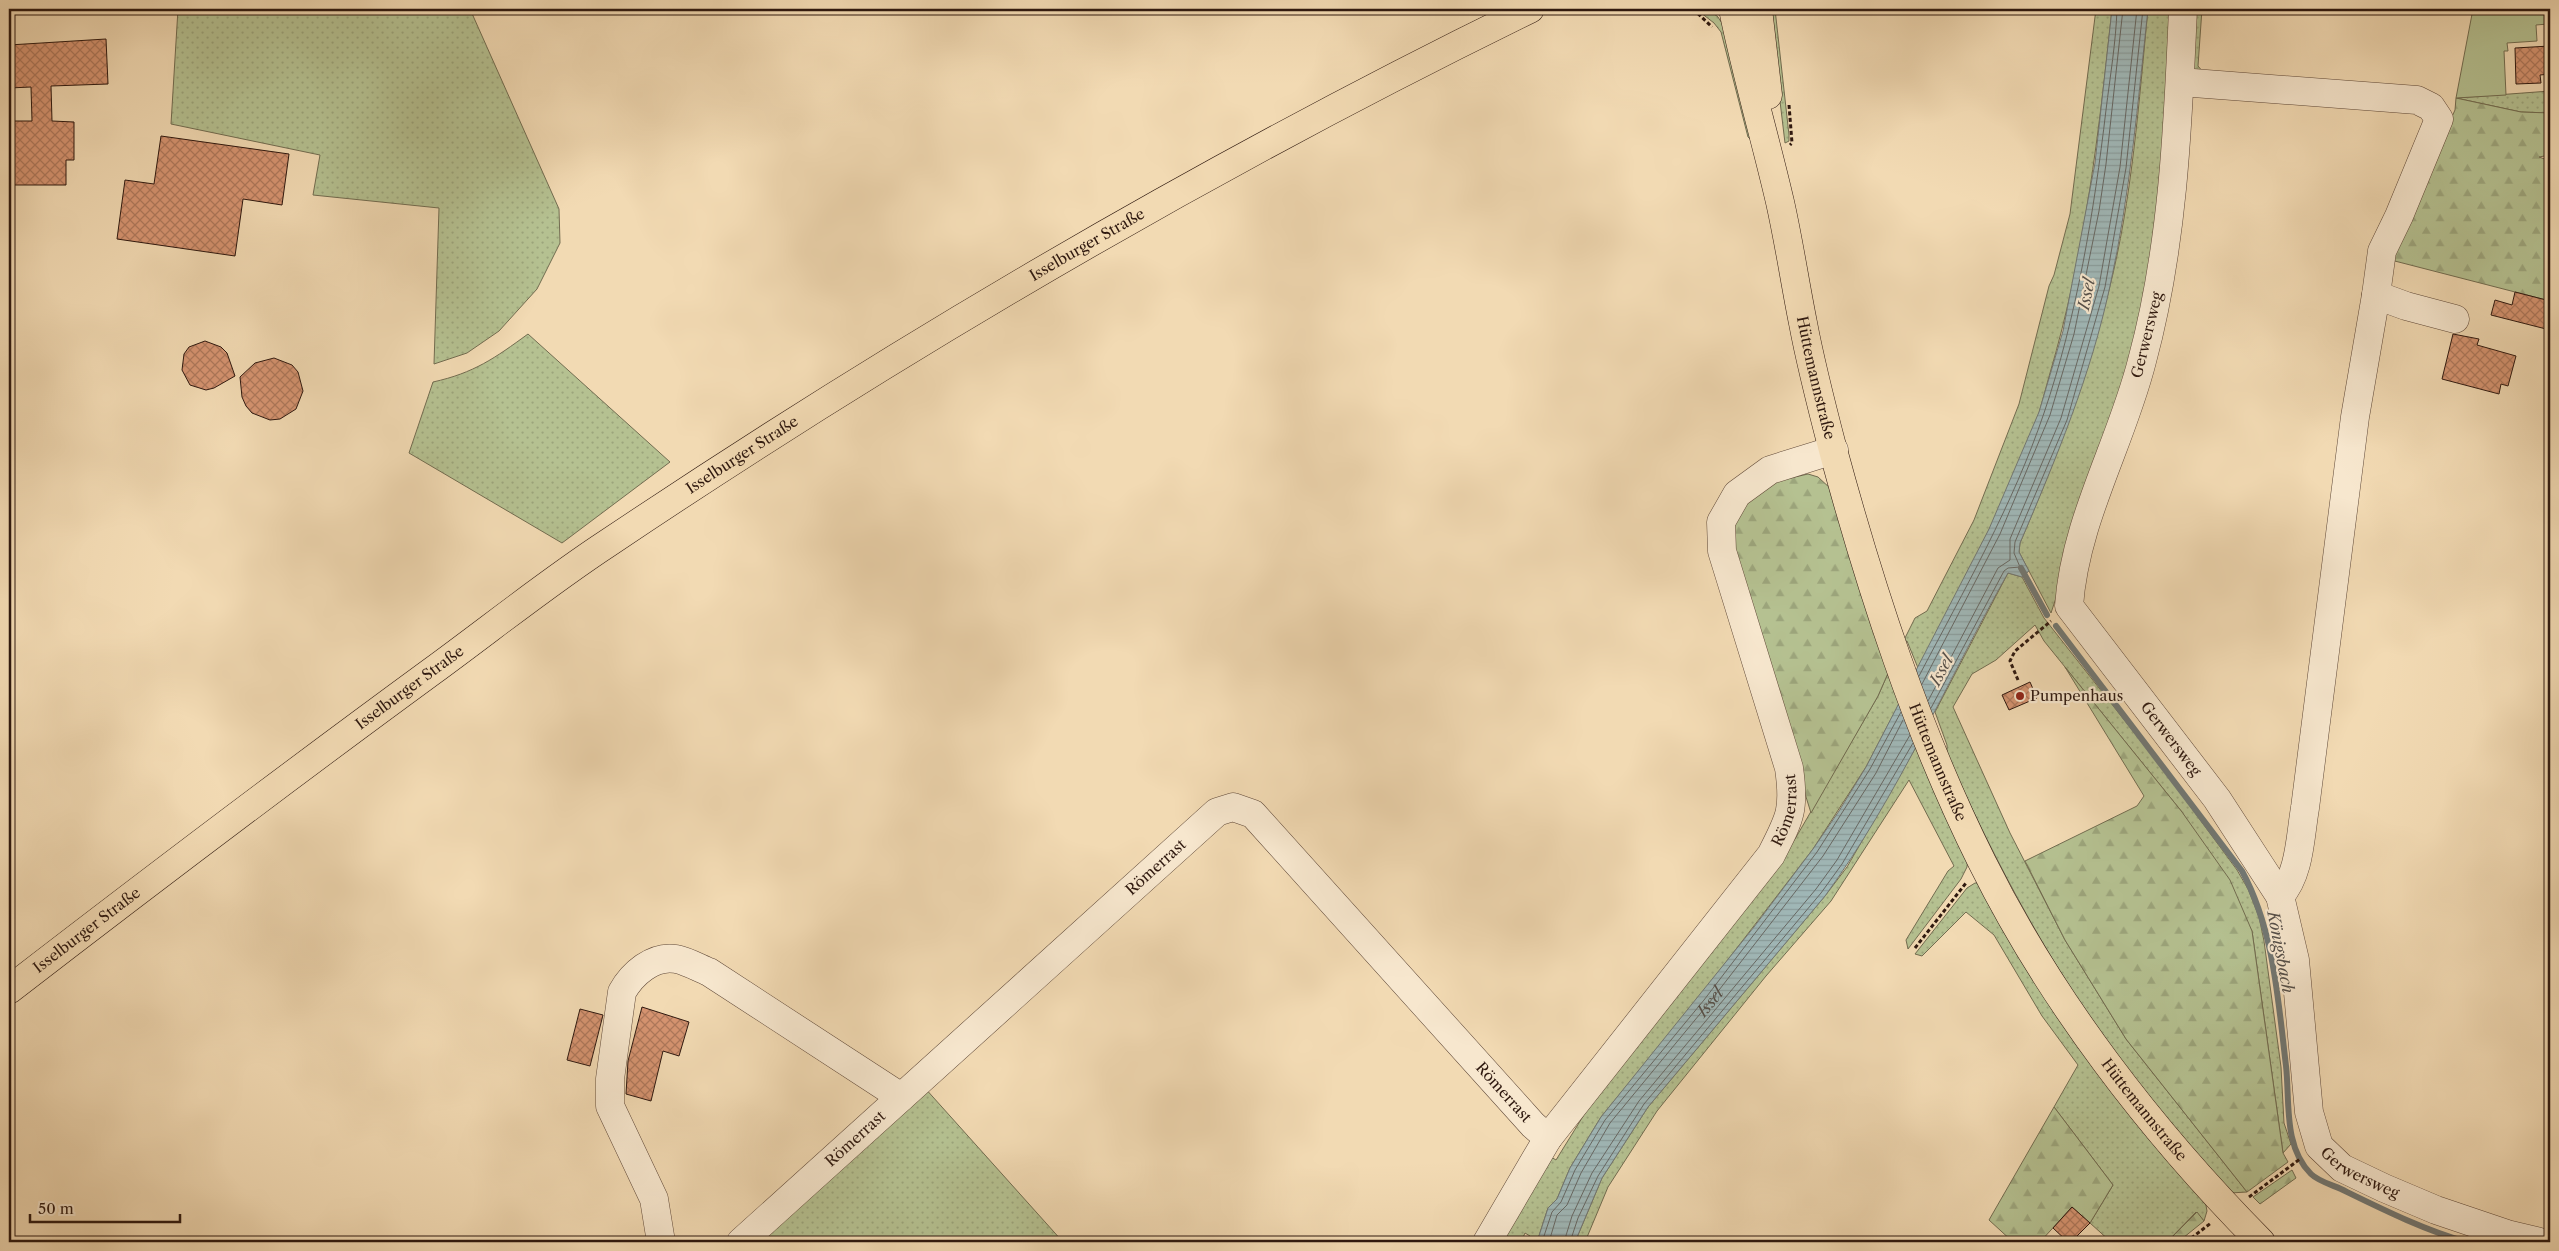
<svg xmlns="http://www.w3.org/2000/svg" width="2559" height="1251" font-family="'Libre Caslon Text',serif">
<defs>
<pattern id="grass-dots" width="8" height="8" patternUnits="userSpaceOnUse" patternTransform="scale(1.25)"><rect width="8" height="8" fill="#b5c191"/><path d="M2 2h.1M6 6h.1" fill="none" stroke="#9ca57c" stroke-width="1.8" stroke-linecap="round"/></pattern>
<pattern id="forest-firs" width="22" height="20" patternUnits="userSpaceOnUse" patternTransform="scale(1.25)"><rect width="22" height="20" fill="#b5c191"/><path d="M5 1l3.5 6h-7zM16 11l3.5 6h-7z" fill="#9ca57c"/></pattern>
<pattern id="water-rules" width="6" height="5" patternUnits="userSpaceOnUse" patternTransform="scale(1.25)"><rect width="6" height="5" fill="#a0b8b8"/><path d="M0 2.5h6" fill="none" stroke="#8a9d9d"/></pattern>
<pattern id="building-cross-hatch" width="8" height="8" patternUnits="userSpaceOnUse" patternTransform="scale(1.25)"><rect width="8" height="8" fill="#d69471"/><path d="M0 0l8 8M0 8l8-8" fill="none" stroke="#ae785b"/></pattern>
</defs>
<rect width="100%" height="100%" fill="#f2dab3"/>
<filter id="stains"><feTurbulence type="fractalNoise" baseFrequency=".004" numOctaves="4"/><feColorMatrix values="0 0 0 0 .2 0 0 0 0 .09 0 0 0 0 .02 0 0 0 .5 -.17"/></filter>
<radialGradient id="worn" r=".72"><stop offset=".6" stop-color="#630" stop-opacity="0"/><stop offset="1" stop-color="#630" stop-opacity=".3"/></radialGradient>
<!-- grass -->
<path fill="url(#grass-dots)" stroke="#726c50" d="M178,9H470L559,209L560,243L537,289L499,331L467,353L434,364L439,208L313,195L320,155L171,124Z
M1696,9H1708L1718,17L1730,36L1751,140L1748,137L1721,32L1714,23Z
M1769,9H1775L1789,135V141L1785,143Z
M2096,9H2112C2099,132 2085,254 2050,373C2046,386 2043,400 2039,413C2007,501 1962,585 1918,668L1907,641L1903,642L1915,618L1927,611L1974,520L2019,404L2049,286L2054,275L2070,214Z
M2148,9H2177L2149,314L2051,613L2019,552L2020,543C2055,461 2088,376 2109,290C2132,200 2139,101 2148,9Z
M2190,9H2202L2198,66L2209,79L2193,75Z
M2550,91V113L2521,112L2456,98Z
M528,334L670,462L562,543L409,453L433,382C474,373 495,358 528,334Z
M2008,573L2022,577L2044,618L2162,768L2237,870L2248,889L2259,917L2264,941L2281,1067L2284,1123L2291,1144L2283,1153L2252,931L2182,812L2044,641L2035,625L1996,660L1972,674L1953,707L2010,833L2065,940L2126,1039L2247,1192L2230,1193C2196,1153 2160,1115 2129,1073C2055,974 1997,867 1947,754V745L1935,712Z
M1889,671L1899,704L1866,767L1813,849L1700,996L1601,1117L1570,1168L1557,1199L1548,1208L1537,1242H1528L1530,1236L1525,1233L1521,1242H1499L1551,1157L1556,1160L1608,1076L1714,946L1795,839L1878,696Z
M1916,747L1968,856L1967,867L1961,879L1908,949L1906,940L1948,871L1954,866L1909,780L1831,901L1766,976L1657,1111L1608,1187L1585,1242H1575L1602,1178L1648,1107L1825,896L1847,867Z
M1975,883H1982L2205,1200L2207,1211L2204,1221L2196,1212L2167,1242H2111L2090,1223L2113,1185L2054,1107L2078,1065L2042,1016L1994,935L1966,912L1922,956L1915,954L1967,888Z
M924,1087L1063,1242H756Z"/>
<!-- forest -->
<path fill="url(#forest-firs)" stroke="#726c50" d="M2456,98L2521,112L2550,113V155L2539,157L2550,161V301L2387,259L2455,110Z
M1808,474L1818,477L1831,489L1889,671L1878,696L1811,813L1732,558L1734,518L1749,499L1769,483Z
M2065,667L2182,812L2230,880L2252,931L2283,1153L2288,1162L2247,1192L2126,1039L2065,940L2025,861L2137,806L2144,796Z
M2054,1107L2113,1185L2090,1223L2072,1207L2040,1242H2013L1989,1220Z
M2292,1170L2296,1178L2260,1204L2253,1197Z
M2197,1212L2204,1221L2178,1242H2167Z"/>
<!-- garden -->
<path fill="#b5c191" stroke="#726c50" d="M2473,9H2550V40L2548,24L2536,25L2537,41L2507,43L2508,51H2504L2506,95L2456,98Z"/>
<!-- water -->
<path fill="url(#water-rules)" stroke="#727874" d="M2112,9H2148C2138,102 2130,195 2110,286C2091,375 2056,459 2020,543L2019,552L2029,571L2022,577L2008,573C1947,681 1898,796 1825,896L1648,1107L1602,1178L1575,1242H1537L1548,1208L1557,1199L1570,1168L1601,1117L1754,927L1813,849L1839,811L1866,767L1989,529L2039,412L2063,331L2095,163Z"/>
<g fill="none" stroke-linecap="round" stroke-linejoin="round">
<!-- shore -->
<g stroke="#676864" stroke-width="1">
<path d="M1919,676C1964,590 2013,505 2044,413C2077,316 2094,212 2106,110C2110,77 2116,42 2117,9"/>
<path d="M1922,684L2000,534L2050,415L2074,334L2099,211L2106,164L2123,9"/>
<path d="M1928,701L1998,568L2010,560V539L2061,418L2099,286L2120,167L2137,9"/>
<path d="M1931,708L2004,571L2008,568L2020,567L2014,553L2015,542L2067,420L2105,287L2126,168L2143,9"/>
<path d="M1542,1242L1552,1212L1561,1202L1575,1170L1605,1120L1704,1000L1817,852L1870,769L1901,712"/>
<path id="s1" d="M1549,1242L1557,1215L1567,1205L1581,1173L1610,1123L1709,1003L1823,856L1876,773L1903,720"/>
<path d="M1564,1242L1572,1216L1592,1173L1639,1101L1816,889L1837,860L1910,735"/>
<path d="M1570,1242L1578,1218L1598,1176L1644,1104L1821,893L1842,864L1913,743"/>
</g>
<!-- stream -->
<path stroke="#727874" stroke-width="6" d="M2021,568L2047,615
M2056,626L2242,871C2274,930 2278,1000 2286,1066C2290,1101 2283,1146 2311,1174C2318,1181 2332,1185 2341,1189C2382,1209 2424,1230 2467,1242"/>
</g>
<!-- building -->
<path fill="url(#building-cross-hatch)" stroke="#2e180f" d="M106,39L108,84L51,86L52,121L74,122V160H66V185H9V121H32L31,87L9,88V45Z
M2550,46V74L2540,75L2541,83L2516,84L2515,48Z
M161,136L289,154L282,205L243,199L235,256L117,239L125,180L154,184Z
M2515,292L2550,301V330L2491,315L2495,300L2512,305Z
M2453,334L2479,339L2477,345L2516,356L2508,386L2501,384L2499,394L2442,379Z
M205,341L221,347L227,353L235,376L214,388L206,390L190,385L182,370L184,354L189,347Z
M274,358L292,365L298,372L303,391L296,409L280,419L270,420L252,413L246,406L242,397L240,377L255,363Z
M2030,682L2037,698L2009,710L2002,695Z
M642,1007L689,1022L679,1056L663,1051L651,1101L626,1094L628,1061Z
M580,1009L603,1015L590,1066L567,1060Z
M2072,1207L2090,1223L2071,1242H2068L2053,1228Z"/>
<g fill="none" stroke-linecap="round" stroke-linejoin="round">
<!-- minor casing -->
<g stroke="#5f4838" stroke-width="29">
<g id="minor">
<path id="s2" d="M2183,9C2178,126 2173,247 2142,361C2121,444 2075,520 2069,606L2217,799L2280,896L2295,960L2309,1112L2319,1146L2342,1168L2384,1188L2436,1210L2507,1234L2540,1242"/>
<path d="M2180,82L2417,100L2431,107L2439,119L2399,216L2382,251L2376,295"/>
<path d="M2280,896C2300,874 2300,837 2305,808L2355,417L2376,295L2406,306L2455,319"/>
<path d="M661,1242L654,1199L610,1106V1079L622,992C632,974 653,955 676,959C687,961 699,968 709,972L901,1097"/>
<path id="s3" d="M741,1242L1217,812L1233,807L1253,814L1533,1125L1548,1138"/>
<path id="s4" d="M1487,1242L1548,1138L1771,855C1790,818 1795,810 1789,768L1722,551L1721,522L1737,494L1770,470L1834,450"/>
</g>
</g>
<!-- major casing -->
<g stroke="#2e180f" stroke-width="29">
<g id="major">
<path id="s5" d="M1733,9C1746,74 1765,137 1780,202C1789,242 1795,283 1803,323C1811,366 1822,408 1833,450C1871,590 1917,732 1982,862C2051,1001 2152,1132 2261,1242"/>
<path d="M1758,9L1768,95"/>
<path id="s6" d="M9,990C149,882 289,776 431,672C490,629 547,583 608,543C903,345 1211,165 1530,9"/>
</g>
</g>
<!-- path -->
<path stroke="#2e180f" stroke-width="3" stroke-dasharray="4 2.5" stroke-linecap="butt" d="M1693,9L1712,27
M1789,105L1792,143L1790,145
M2018,680L2010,661L2015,651L2051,621
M1915,948L1966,883
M2249,1197L2300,1159
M2186,1242L2211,1223"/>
<!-- minor -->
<use href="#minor" stroke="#f7e7ce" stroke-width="28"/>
<!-- major -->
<use href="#major" stroke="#f2dab3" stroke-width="28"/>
</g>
<!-- markers -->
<circle fill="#8f2418" stroke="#f7e7ce" stroke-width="2" cx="2020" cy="696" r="5"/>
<g text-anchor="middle" stroke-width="4.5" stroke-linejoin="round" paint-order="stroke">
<!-- street labels -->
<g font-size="15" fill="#2e180f" stroke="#f7e7ce">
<text dy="5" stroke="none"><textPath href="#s6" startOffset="1312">Isselburger Straße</textPath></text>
<text transform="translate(2147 335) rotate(-76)" y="5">Gerwersweg</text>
<text dy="5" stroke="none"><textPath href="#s5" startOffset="378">Hüttemannstraße</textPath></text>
<text dy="5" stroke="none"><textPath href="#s6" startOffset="908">Isselburger Straße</textPath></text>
<text dy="5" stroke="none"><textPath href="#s6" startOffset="502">Isselburger Straße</textPath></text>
<text dy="5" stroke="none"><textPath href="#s2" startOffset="779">Gerwersweg</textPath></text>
<text dy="5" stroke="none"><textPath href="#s5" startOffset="782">Hüttemannstraße</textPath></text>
<text dy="5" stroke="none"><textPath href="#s4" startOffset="529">Römerrast</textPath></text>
<text dy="5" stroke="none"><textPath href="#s3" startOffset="559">Römerrast</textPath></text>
<text dy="5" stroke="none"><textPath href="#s6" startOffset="98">Isselburger Straße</textPath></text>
<text dy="5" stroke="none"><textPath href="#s3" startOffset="1054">Römerrast</textPath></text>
<text dy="5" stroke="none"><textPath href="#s5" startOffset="1188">Hüttemannstraße</textPath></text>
<text dy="5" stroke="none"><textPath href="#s3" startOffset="154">Römerrast</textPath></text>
<text dy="5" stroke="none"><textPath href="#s2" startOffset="1274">Gerwersweg</textPath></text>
</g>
<!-- poi labels -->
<g font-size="15" fill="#2e180f" stroke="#f7e7ce" text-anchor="start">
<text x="2030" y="701">Pumpenhaus</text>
</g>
<!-- water labels -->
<g font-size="16" font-style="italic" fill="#56504a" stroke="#f7e7ce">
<text transform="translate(2086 294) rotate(-79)" y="6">Issel</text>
<text transform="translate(1941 670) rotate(-62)" y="6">Issel</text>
<text transform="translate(2281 952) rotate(79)" y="6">Königsbach</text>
<text dy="6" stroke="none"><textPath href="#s1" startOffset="292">Issel</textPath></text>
</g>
</g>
<!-- margin -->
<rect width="2559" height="1251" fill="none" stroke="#f2dab3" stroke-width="30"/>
<rect x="10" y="10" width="2539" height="1231" fill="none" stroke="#2e180f" stroke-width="2.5"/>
<rect x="15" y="15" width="2529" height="1221" fill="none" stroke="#2e180f"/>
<!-- scale -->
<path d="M30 1214v8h150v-8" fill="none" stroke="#2e180f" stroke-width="2.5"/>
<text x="38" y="1214" font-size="15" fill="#2e180f" stroke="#f7e7ce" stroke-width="4" paint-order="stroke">50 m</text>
<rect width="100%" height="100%" filter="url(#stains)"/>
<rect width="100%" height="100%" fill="url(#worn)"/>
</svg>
